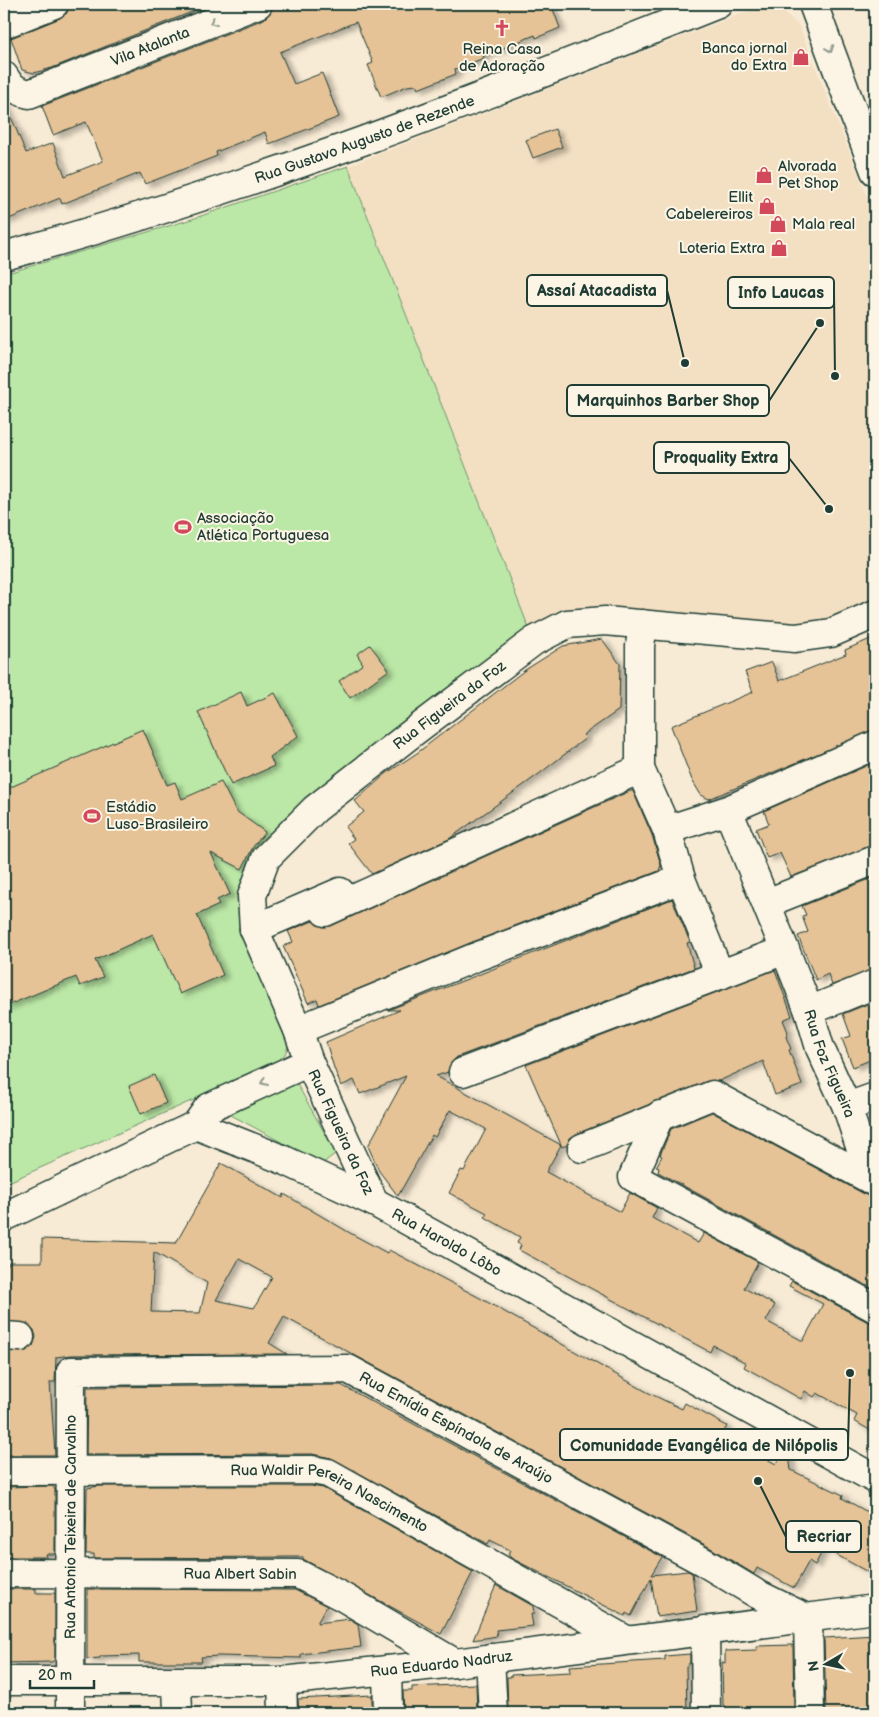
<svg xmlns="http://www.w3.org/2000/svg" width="879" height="1717" font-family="'Balsamiq Sans',sans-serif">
<defs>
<filter id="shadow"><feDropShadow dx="5.5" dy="3" stdDeviation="2.5" flood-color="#0004"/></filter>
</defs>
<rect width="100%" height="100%" fill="#f8ebd5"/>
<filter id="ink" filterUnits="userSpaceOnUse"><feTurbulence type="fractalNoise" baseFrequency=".02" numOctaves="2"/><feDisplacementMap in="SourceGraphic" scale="10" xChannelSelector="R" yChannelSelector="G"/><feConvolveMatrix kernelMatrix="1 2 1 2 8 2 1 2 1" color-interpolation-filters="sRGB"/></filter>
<g filter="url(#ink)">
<!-- built -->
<path fill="#f3dfc2" d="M766,8L784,12L799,26L875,216V597L865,605L820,624L530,631L348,166L754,9Z"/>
<!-- green -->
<path fill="#bbe8a6" stroke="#6d926d" d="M348,166L530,631L250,865L288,1038C289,1049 285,1056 277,1063L4,1184V274L189,220Z
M297,1084L336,1153L322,1164L231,1115L277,1088Z"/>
<!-- building -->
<path fill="#e6c297" stroke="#1f3d34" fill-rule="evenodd" filter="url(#shadow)" d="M69,4H208L209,5L52,68L34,73L22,70L11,38L60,18L67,13Z
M273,4H551L560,28L536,38L535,35L483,56L484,58L455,69L456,74L418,89L416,85L407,86L381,97L368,65L373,63L356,22L280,52L294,84L322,73L339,117L269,144L265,132L216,152L217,156L145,184L140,173L62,204L60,198L4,221V100L26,153L53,143L65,176L103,161L86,122L53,135L42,106L264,19L270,13Z
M555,129L562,147L533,158L526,140Z
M875,637V730L709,799L701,795L692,780L671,726L753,692L745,672L772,662L779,681L846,654L845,650Z
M602,639L620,664L619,710L583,735L586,738L539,774L449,839L372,874L348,843L354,839L345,827L364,812L355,801L387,773L417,753L525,670L563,646Z
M370,645L389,670L350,698L339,681L363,664L357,654Z
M241,692L247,706L275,693L298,736L270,757L274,766L231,785L198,712Z
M143,729L167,785L175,782L182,799L221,782L236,811L265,832L253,847L242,869L211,853L230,894L217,900L219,905L197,915L223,975L180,994L153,934L95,960L103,977L80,986L76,977L4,1007V790Z
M875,762V845L791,877L780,853L767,858L756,829L769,824L764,811Z
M630,791H633L652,835L661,865L659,871L470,943L319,1005L317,999L308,1003L283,946L293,942L288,931L313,921L323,927L331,926Z
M875,877V969L832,985L828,974L816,980L798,936L808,932L802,916L806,915L802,906Z
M672,899L690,942L687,943L694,968L457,1057L451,1063L448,1072L436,1076L561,1145L546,1172L620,1212L630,1193L657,1208L652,1218L698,1243L704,1233L758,1262L744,1288L775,1305L766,1321L803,1341L823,1304L789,1286L792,1281L868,1322L875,1324V1433L854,1421L857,1415L817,1393L814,1397L805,1391L801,1399L744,1367L746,1363L713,1345L710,1352L519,1250L521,1245L517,1243L520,1237L485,1217L487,1213L449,1193L461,1170L464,1171L486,1129L450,1110L435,1137L432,1135L398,1196L379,1171L368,1146L406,1076L360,1094L354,1080L341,1086L334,1068L326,1042L400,1010H388Z
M775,970L792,1016L783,1020L788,1032L786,1037L791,1049L789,1050L802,1085L775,1095L763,1061L719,1081H707L576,1134L570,1138L567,1145L562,1147L526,1065Z
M875,1001V1058L853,1067L842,1039L851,1036L843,1014Z
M154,1075L166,1103L141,1114L129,1086Z
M712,1112L868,1196L875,1198V1290L658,1172L659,1168L656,1167L662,1156L660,1155L671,1129Z
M221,1163L283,1198L284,1194L350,1233L387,1253L389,1250L480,1298L647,1392L682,1409L685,1403L727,1426L722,1435L776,1464L788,1449L791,1470L843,1495L842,1498L875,1516V1576L824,1548L815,1565L809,1561L794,1588L757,1568L754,1574L709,1547L284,1317L269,1343L287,1354L71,1355L56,1357L55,1382H50L55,1455H4V1352L26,1351L33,1346L36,1337L34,1330L28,1324L4,1321V1264H9V1262H42V1239L176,1243ZM154,1252L207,1283L200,1313L151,1312ZM239,1259L272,1277L254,1308L216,1300Z
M341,1385L662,1557L651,1575L688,1571L692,1573L697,1611L657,1617L651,1578L631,1616L626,1613L625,1616L511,1558L508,1554L510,1550L490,1540L488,1544L331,1458L312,1454L86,1455L87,1387Z
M53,1486L55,1490V1554H46L47,1557H4V1487Z
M100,1486H311L323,1488L473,1572L441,1634L303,1559V1557L94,1558V1554H86L87,1488Z
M496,1585L533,1606L534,1614H531L533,1626L496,1630L497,1636L473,1640Z
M4,1589H36V1593H55V1659L52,1662L4,1663Z
M87,1589L295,1590L327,1606L317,1623L350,1619L358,1624L361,1647L301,1654V1658L219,1656L201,1657L202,1662H139V1655L101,1656L100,1658L87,1659Z
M875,1635V1713H826L824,1638Z
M793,1645L794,1713H727L726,1706H723L722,1662L725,1663V1651L757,1650V1646Z
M690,1654V1662L686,1667L687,1713H508L507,1677H511V1675L571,1672L570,1666L665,1660V1656Z
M476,1684L477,1713H404L403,1691H412V1687Z
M372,1695V1713H299L298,1699Z"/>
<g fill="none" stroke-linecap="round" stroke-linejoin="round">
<!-- minor casing -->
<g stroke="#1f3d34" stroke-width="31">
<g id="minor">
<path d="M4,24L54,4"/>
<path id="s1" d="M4,76C10,87 17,91 29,94L258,4"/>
<path id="s2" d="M4,256C248,190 484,97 718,4"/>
<path d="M728,810L875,745"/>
<path d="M667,830L681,879L720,975"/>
<path d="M767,903L875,860"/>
<path d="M325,912L640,769"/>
<path d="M254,929L340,892"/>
<path id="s3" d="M785,950L809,1011L820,1048L847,1107L871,1180"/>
<path d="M809,1011L875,984"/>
<path d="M298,1030L476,957L681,879"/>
<path d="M463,1072L785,950L728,810L667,830L640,769V646L643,624"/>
<path d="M847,1107L875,1097"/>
<path d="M660,1115L633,1177L875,1308"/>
<path d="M196,1125L208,1108L309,1062"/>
<path d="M582,1148L713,1095L875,1182"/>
<path id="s4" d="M374,1202L309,1062L298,1030L254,929L252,896L266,858L315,809L416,730L534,641L567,624L605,621L795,638L831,633L875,614"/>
<path id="s5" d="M4,1217L196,1125L284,1160L374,1202L875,1479"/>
<path d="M4,1336L20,1337"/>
<path id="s6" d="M4,1471L312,1470L328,1473L626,1640"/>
<path id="s7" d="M4,1573L298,1574L341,1596L455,1663"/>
<path d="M705,1630L706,1713"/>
<path d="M490,1658L493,1713"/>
<path d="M387,1670L388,1713"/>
<path id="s8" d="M4,1681H282L455,1663L875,1609"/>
<path d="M282,1681L283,1713"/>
<path d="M177,1683L178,1713"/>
<path id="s9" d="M70,1713L71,1371L348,1369L702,1561L757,1594L808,1619L810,1713"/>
</g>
</g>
<!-- major casing -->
<g stroke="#1f3d34" stroke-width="31">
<path id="major" d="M813,4L875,171"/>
</g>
<!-- minor -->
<use href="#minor" stroke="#fcf5e5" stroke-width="28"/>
<!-- major -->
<use href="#major" stroke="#fcf5e5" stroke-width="28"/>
</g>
<!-- one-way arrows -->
<defs><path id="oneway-chevron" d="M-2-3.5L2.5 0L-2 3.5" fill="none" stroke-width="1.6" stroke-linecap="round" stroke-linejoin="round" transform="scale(1.25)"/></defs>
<g stroke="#8e998c">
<use href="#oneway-chevron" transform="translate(213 22) rotate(158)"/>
<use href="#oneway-chevron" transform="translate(830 49) rotate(70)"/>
<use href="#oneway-chevron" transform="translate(264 1082) rotate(156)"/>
</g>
</g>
<!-- icons -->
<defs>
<g id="church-bare" transform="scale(1.35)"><path d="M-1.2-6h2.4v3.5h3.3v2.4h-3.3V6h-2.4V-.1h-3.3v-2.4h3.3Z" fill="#d1495b" stroke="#fcf5e5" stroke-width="2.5" paint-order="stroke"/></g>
<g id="shop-bare" transform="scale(1.35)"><path d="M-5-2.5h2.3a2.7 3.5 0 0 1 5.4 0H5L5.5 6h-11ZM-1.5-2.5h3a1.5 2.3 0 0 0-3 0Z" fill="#d1495b" stroke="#fcf5e5" stroke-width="2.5" paint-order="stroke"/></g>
<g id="stadium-bare" transform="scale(1.35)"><path d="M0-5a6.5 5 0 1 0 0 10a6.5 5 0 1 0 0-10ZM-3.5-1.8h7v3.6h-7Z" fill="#d1495b" stroke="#fcf5e5" stroke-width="2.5" paint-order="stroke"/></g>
</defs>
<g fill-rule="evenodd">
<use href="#church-bare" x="502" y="28"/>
<use href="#shop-bare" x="801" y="57"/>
<use href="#shop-bare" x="764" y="175"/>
<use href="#shop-bare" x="767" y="206"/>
<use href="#shop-bare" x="778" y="224"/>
<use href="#shop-bare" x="779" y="248"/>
<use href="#stadium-bare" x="183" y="527"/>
<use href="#stadium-bare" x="92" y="816"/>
</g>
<g text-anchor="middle" stroke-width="4" stroke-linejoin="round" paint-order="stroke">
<!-- street labels -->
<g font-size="15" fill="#1f3d34" stroke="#fcf5e5">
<text dy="5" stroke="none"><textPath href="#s1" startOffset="162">Vila Atalanta</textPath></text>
<text dy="5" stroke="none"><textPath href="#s2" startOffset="379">Rua Gustavo Augusto de Rezende</textPath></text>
<text dy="5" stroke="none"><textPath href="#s4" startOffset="611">Rua Figueira da Foz</textPath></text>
<text dy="5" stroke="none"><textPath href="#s3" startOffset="122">Rua Foz Figueira</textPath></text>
<text transform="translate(341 1132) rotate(65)" y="5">Rua Figueira da Foz</text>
<text dy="5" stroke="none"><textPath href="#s5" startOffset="490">Rua Haroldo Lôbo</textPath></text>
<text dy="5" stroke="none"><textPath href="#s9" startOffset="742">Rua Emídia Espíndola de Araújo</textPath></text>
<text dy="5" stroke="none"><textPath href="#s6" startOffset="332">Rua Waldir Pereira Nascimento</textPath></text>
<text dy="5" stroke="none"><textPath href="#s9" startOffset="186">Rua Antonio Teixeira de Carvalho</textPath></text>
<text dy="5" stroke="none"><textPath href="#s7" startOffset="236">Rua Albert Sabin</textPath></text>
<text dy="5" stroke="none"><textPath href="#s8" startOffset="438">Rua Eduardo Nadruz</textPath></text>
</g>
<!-- poi labels -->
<g font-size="15" fill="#1f3d34" stroke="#fcf5e5" text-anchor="start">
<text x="787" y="53" text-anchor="end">Banca jornal<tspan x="787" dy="17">do Extra</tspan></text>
<text x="502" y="54" text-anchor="middle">Reina Casa<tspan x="502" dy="17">de Adoração</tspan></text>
<text x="778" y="171">Alvorada<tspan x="778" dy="17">Pet Shop</tspan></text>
<text x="753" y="202" text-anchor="end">Ellit<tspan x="753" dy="17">Cabelereiros</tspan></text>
<text x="792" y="229">Mala real</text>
<text x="765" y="253" text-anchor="end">Loteria Extra</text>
<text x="197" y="523">Associação<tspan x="197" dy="17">Atlética Portuguesa</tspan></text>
<text x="106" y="812">Estádio<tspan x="106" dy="17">Luso-Brasileiro</tspan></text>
</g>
</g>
<!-- callouts -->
<path fill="none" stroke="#1f3d34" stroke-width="2" d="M685 363L667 290M835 376L834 292M820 323L769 401M829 509L789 458M850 1373L848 1445M758 1481L786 1537"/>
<g fill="#1f3d34" stroke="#fcf5e5" stroke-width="2">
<circle cx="685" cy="363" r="5"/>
<circle cx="835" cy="376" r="5"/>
<circle cx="820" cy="323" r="5"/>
<circle cx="829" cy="509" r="5"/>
<circle cx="850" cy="1373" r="5"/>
<circle cx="758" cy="1481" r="5"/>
</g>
<g fill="#fcf5e5" stroke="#1f3d34" stroke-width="2">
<rect x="527" y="275" width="140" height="31" rx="5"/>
<rect x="728" y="277" width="106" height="31" rx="5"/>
<rect x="567" y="385" width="202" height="31" rx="5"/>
<rect x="654" y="442" width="135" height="31" rx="5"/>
<rect x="560" y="1429" width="288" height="31" rx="5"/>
<rect x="786" y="1521" width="75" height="31" rx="5"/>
</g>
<g font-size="16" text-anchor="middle" font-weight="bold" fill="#1f3d34">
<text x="597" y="296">Assaí Atacadista</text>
<text x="781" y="298">Info Laucas</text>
<text x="668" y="406">Marquinhos Barber Shop</text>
<text x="721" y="463">Proquality Extra</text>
<text x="704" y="1451">Comunidade Evangélica de Nilópolis</text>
<text x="824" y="1542">Recriar</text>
</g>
<!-- margin -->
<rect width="879" height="1717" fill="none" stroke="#fcf5e5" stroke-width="20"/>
<rect x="10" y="10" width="859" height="1697" fill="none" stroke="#1f3d34" stroke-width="2" filter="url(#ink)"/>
<!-- north arrow -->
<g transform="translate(826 1664) rotate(261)" stroke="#fcf5e5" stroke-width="4" paint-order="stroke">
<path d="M0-4L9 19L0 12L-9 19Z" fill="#1f3d34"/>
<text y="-8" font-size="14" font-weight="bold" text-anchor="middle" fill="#1f3d34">N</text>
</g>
<!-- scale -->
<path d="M30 1680v8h64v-8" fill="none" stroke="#1f3d34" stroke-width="2.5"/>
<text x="38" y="1680" font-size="15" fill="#1f3d34" stroke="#fcf5e5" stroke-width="4" paint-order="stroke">20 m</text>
</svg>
